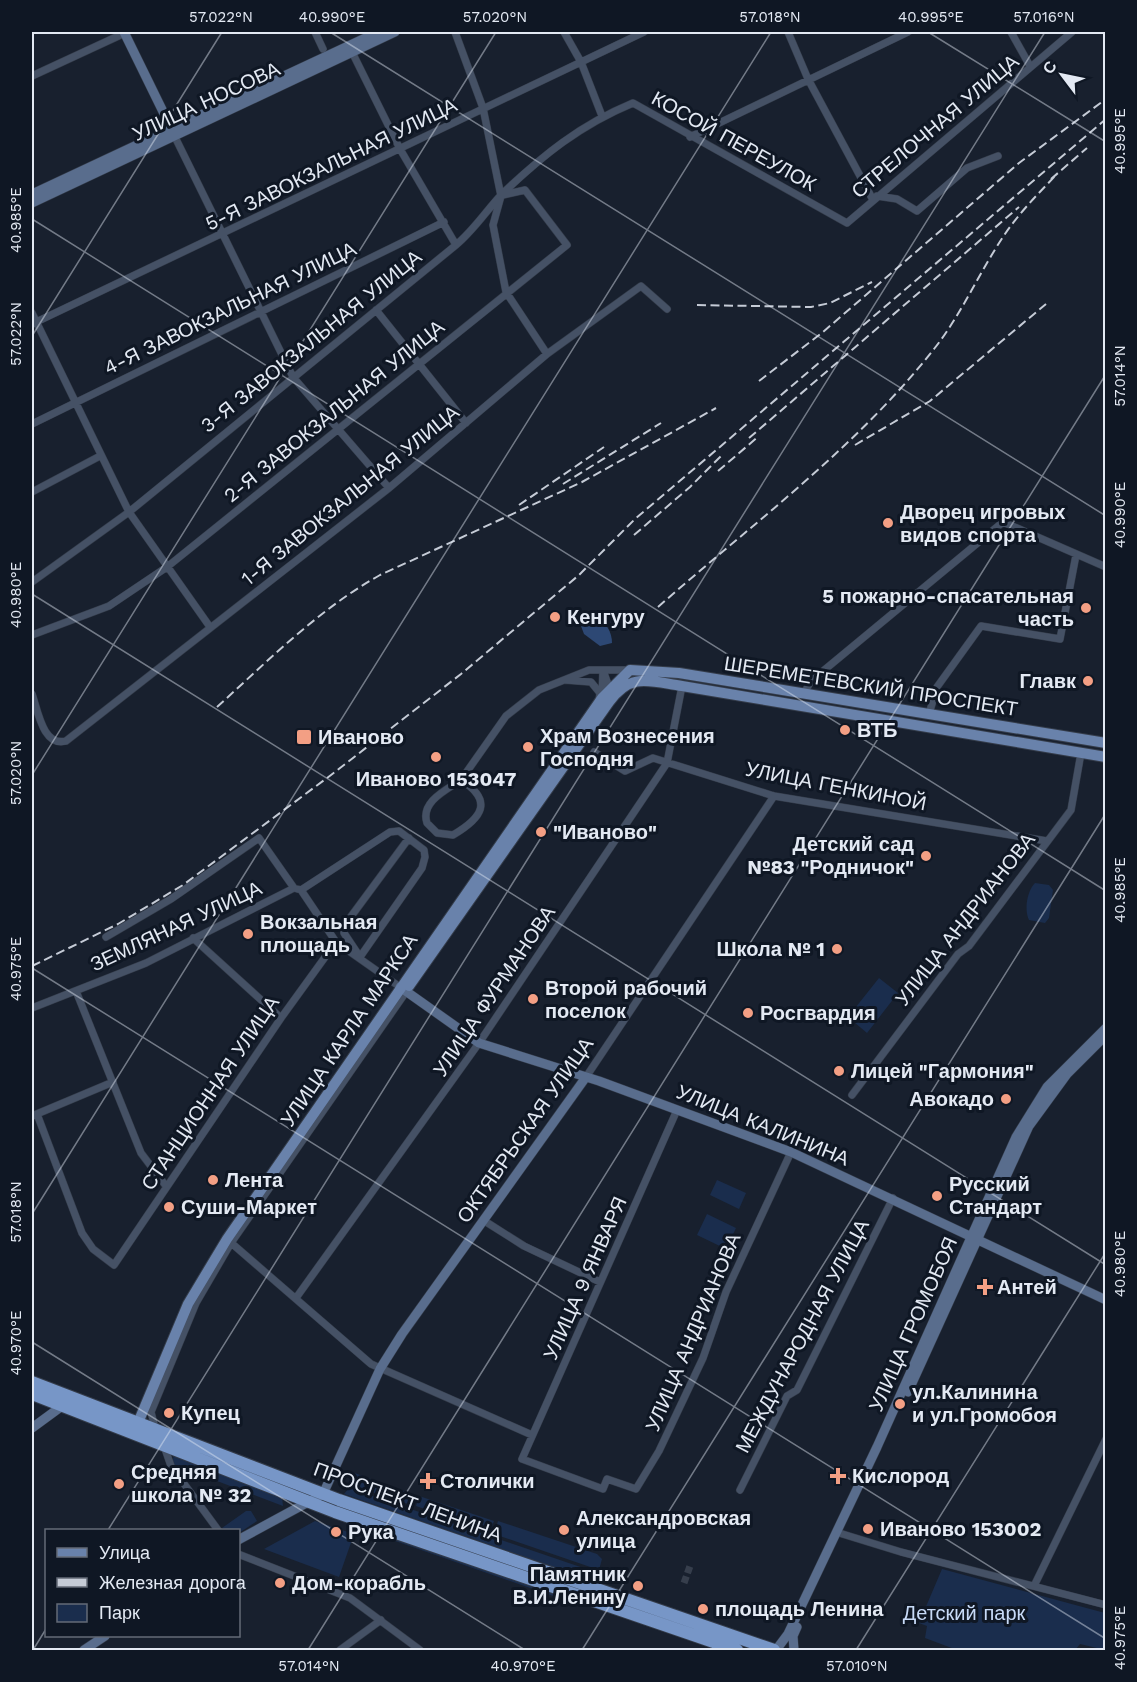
<svg xmlns="http://www.w3.org/2000/svg" width="1137" height="1682" font-family="'Work Sans',sans-serif">
<rect width="100%" height="100%" fill="#18202e"/>
<!-- green -->
<path fill="#1a2d4d" d="M1035,883L1049,885L1053,890L1049,918L1045,923L1029,920C1024,910 1027,891 1035,883Z
M879,978L898,993L867,1033L848,1017Z
M717,1180L746,1193L739,1209L710,1195Z
M707,1214L736,1228L726,1249L697,1235Z
M174,1455L282,1497L283,1506L172,1464Z
M352,1472L414,1495L411,1505L348,1484Z
M349,1488L598,1573L594,1581L344,1494Z
M419,1496L494,1521L490,1532L416,1506Z
M246,1511H251L257,1521L239,1533L222,1528Z
M315,1521L354,1534L339,1577L264,1549Z
M498,1521L597,1554L602,1559L599,1570L494,1534Z
M359,1525L561,1592L559,1598L358,1528Z
M942,1569L1105,1613V1650L1080,1644L1075,1650H957L925,1638L927,1626L919,1623Z"/>
<!-- forest -->
<path fill="#2d4874" d="M596,617C606,622 612,632 612,643L600,646L584,634L581,626Z"/>
<g fill="none" stroke-linecap="round" stroke-linejoin="round">
<!-- street-tunnel -->
<path stroke="#363e4c" stroke-width="7" stroke-dasharray="7 3.5" stroke-linecap="butt" d="M684,1583L690,1566"/>
<!-- street casing -->
<g stroke="#343c4a" stroke-width="8">
<path id="street" d="M315,32L323,49
M455,32L483,108L501,196L493,225L506,292L547,354
M564,32L581,62L602,116
M788,32L808,79L873,200
M1011,32L1030,66
M352,52L400,149L456,245
M32,76L127,32
M174,135L293,377L389,488
M690,137L908,32
M877,196L897,199L917,211L967,168L998,156
M376,310L466,423
M32,313L129,512L210,627
M32,324L644,32
M32,424L444,222
M32,492L100,456
M32,582L129,512L456,245C474,230 486,211 502,194C543,155 580,125 633,103L847,223L1072,32
M32,635L109,606L167,567L567,245L525,190L503,195
M603,670L610,690
M565,680L591,682L600,693L599,701
M804,693L811,681L1003,522L1106,567
M32,694C38,711 43,747 66,741L389,488L547,354L641,286L667,309
M602,695L603,670
M929,714L937,687L981,626L1060,639L1076,555
M594,752L625,771L653,758L774,796L1047,841
M461,780L506,716L539,690L589,670H630
M461,780C494,801 482,818 453,835L437,833L427,823C420,802 446,790 461,780Z
M301,890L390,832L399,831L424,850L425,857L422,868L360,957
M301,890L336,942L400,987
M324,920L334,927L344,926
M106,937L171,899L259,838L294,888
M193,938L281,1018
M360,957L344,933V926L409,838
M76,991L141,1153L166,1186
M32,1008L146,963L294,888L301,890
M586,1077L774,796
M852,1095L958,954L969,946L1071,810L1081,753
M677,1110L522,1459L603,1489L607,1479L636,1489L659,1451L703,1358L726,1292L791,1152
M37,1114L82,1233L93,1249L114,1265L281,1018L336,942
M32,1116L113,1082
M483,1220L524,1246L600,1282
M229,1241L371,1364L532,1435
M296,1298L479,1043L667,763L682,686
M155,1428L151,1412L196,1303L231,1243L406,992
M164,1446L171,1466L218,1530
M740,1490L787,1396L797,1390L893,1198
M836,1532L901,1552L1106,1605
M238,1554L350,1598L420,1650
M1034,1586L1106,1439
M340,1650L381,1620"/>
</g>
<!-- secondary casing -->
<g stroke="#343c4a" stroke-width="10">
<path id="secondary" d="M124,32L173,132
M32,194L378,32
M32,203L395,32
M400,987L479,1043L599,1081L791,1152L1106,1300
M908,1392L1029,1126L1067,1074L1104,1037
M32,1428L62,1406
M238,1540L323,1494L380,1369L402,1334L586,1077
M84,1650L105,1636
M776,1650L788,1634L877,1447L1016,1137L1047,1087L1106,1028
M794,1650L793,1636L797,1627"/>
</g>
<!-- primary casing -->
<g stroke="#343c4a" stroke-width="12">
<path id="primary" d="M409,986L609,702C631,672 649,681 682,686L1106,757
M135,1430L188,1304L227,1239L602,698L630,670L679,673L1106,743"/>
</g>
<!-- highway casing -->
<g stroke="#343c4a" stroke-width="14">
<path id="highway" d="M32,1382L339,1500L774,1650
M32,1394L335,1512L737,1650"/>
</g>
<!-- street -->
<use href="#street" stroke="#455165" stroke-width="7"/>
<!-- secondary -->
<use href="#secondary" stroke="#596d8d" stroke-width="9"/>
<!-- primary -->
<use href="#primary" stroke="#6982ab" stroke-width="10"/>
<!-- highway -->
<use href="#highway" stroke="#7796c7" stroke-width="12"/>
<!-- rail -->
<path stroke="#c5cbd6" stroke-width="2" stroke-dasharray="9 4.5" stroke-linecap="butt" d="M1051,179L1087,148
M697,305L811,307L830,303L872,282
M759,381L823,332L1019,163L1106,99
M749,438L1019,207
M855,445L930,401L1046,304
M718,471L759,436
M563,484L661,423
M519,505L604,447
M634,535L690,487L721,456
M658,607C752,524 856,448 934,349C961,315 979,273 1003,237C1018,214 1037,195 1056,175
M217,707C269,660 319,609 380,575L582,482L716,408
M32,966L118,924L183,885L331,775L461,674L579,575L635,519L1106,119"/>
</g>
<!-- ticks -->
<path fill="none" stroke="#e3e9f3" stroke-width="1.5" stroke-opacity="0.45" d="M330,32L1106,516M928,32L1106,142M32,219L1106,891M32,336L222,32M32,594L1106,1265M32,775L496,32M32,968L1106,1639M32,1214L771,32M32,1342L525,1650M108,1530L1045,32M33,1650L46,1629M308,1650L1106,374M582,1650L1106,813M856,1650L1106,1252"/>
<!-- markers -->
<g fill="#f39f84" stroke="#0f1724" stroke-width="2">
<circle cx="888" cy="523" r="6"/>
<circle cx="1086" cy="608" r="6"/>
<circle cx="555" cy="617" r="6"/>
<circle cx="1088" cy="681" r="6"/>
<circle cx="845" cy="730" r="6"/>
<rect x="296" y="729" width="16" height="16" rx="3"/>
<circle cx="528" cy="747" r="6"/>
<circle cx="436" cy="757" r="6"/>
<circle cx="541" cy="832" r="6"/>
<circle cx="926" cy="856" r="6"/>
<circle cx="248" cy="934" r="6"/>
<circle cx="837" cy="949" r="6"/>
<circle cx="533" cy="999" r="6"/>
<circle cx="748" cy="1013" r="6"/>
<circle cx="839" cy="1071" r="6"/>
<circle cx="1006" cy="1099" r="6"/>
<circle cx="213" cy="1180" r="6"/>
<circle cx="937" cy="1196" r="6"/>
<circle cx="169" cy="1207" r="6"/>
<path d="M982 1278h6v6h6v6h-6v6h-6v-6h-6v-6h6z"/>
<circle cx="900" cy="1404" r="6"/>
<circle cx="169" cy="1413" r="6"/>
<path d="M835 1467h6v6h6v6h-6v6h-6v-6h-6v-6h6z"/>
<path d="M425 1472h6v6h6v6h-6v6h-6v-6h-6v-6h6z"/>
<circle cx="119" cy="1484" r="6"/>
<circle cx="868" cy="1529" r="6"/>
<circle cx="564" cy="1530" r="6"/>
<circle cx="336" cy="1532" r="6"/>
<circle cx="280" cy="1583" r="6"/>
<circle cx="638" cy="1586" r="6"/>
<circle cx="703" cy="1609" r="6"/>
</g>
<g text-anchor="middle" stroke-width="6" stroke-linejoin="round" paint-order="stroke">
<!-- street labels -->
<g font-size="20" fill="#e3e9f3" stroke="#0f1724">
<text transform="translate(206 101) rotate(-25)" y="7">УЛИЦА НОСОВА</text>
<text transform="translate(935 126) rotate(-40)" y="7">СТРЕЛОЧНАЯ УЛИЦА</text>
<text transform="translate(734 141) rotate(29)" y="7">КОСОЙ ПЕРЕУЛОК</text>
<text transform="translate(331 164) rotate(-26)" y="7">5-Я ЗАВОКЗАЛЬНАЯ УЛИЦА</text>
<text transform="translate(230 308) rotate(-26)" y="7">4-Я ЗАВОКЗАЛЬНАЯ УЛИЦА</text>
<text transform="translate(311 341) rotate(-39)" y="7">3-Я ЗАВОКЗАЛЬНАЯ УЛИЦА</text>
<text transform="translate(334 411) rotate(-39)" y="7">2-Я ЗАВОКЗАЛЬНАЯ УЛИЦА</text>
<text transform="translate(350 495) rotate(-39)" y="7">1-Я ЗАВОКЗАЛЬНАЯ УЛИЦА</text>
<text transform="translate(871 686) rotate(9)" y="7">ШЕРЕМЕТЕВСКИЙ ПРОСПЕКТ</text>
<text transform="translate(836 786) rotate(11)" y="7">УЛИЦА ГЕНКИНОЙ</text>
<text transform="translate(965 919) rotate(-52)" y="7">УЛИЦА АНДРИАНОВА</text>
<text transform="translate(176 926) rotate(-25)" y="7">ЗЕМЛЯНАЯ УЛИЦА</text>
<text transform="translate(494 991) rotate(-56)" y="7">УЛИЦА ФУРМАНОВА</text>
<text transform="translate(349 1030) rotate(-56)" y="7">УЛИЦА КАРЛА МАРКСА</text>
<text transform="translate(210 1093) rotate(-56)" y="7">СТАНЦИОННАЯ УЛИЦА</text>
<text transform="translate(763 1125) rotate(22)" y="7">УЛИЦА КАЛИНИНА</text>
<text transform="translate(525 1130) rotate(-55)" y="7">ОКТЯБРЬСКАЯ УЛИЦА</text>
<text transform="translate(585 1278) rotate(-66)" y="7">УЛИЦА 9 ЯНВАРЯ</text>
<text transform="translate(913 1324) rotate(-66)" y="7">УЛИЦА ГРОМОБОЯ</text>
<text transform="translate(693 1332) rotate(-67)" y="7">УЛИЦА АНДРИАНОВА</text>
<text transform="translate(802 1336) rotate(-62)" y="7">МЕЖДУНАРОДНАЯ УЛИЦА</text>
<text transform="translate(408 1502) rotate(20)" y="7">ПРОСПЕКТ ЛЕНИНА</text>
</g>
<!-- poi labels -->
<g font-size="20" font-weight="bold" fill="#e3e9f3" stroke="#0f1724" text-anchor="start">
<text x="900" y="519">Дворец игровых<tspan x="900" dy="23">видов спорта</tspan></text>
<text x="1074" y="603" text-anchor="end">5 пожарно-спасательная<tspan x="1074" dy="23">часть</tspan></text>
<text x="567" y="624">Кенгуру</text>
<text x="1076" y="688" text-anchor="end">Главк</text>
<text x="857" y="737">ВТБ</text>
<text x="540" y="743">Храм Вознесения<tspan x="540" dy="23">Господня</tspan></text>
<text x="318" y="744">Иваново</text>
<text x="436" y="786" text-anchor="middle">Иваново 153047</text>
<text x="553" y="839">"Иваново"</text>
<text x="914" y="851" text-anchor="end">Детский сад<tspan x="914" dy="23">№83 "Родничок"</tspan></text>
<text x="260" y="929">Вокзальная<tspan x="260" dy="23">площадь</tspan></text>
<text x="825" y="956" text-anchor="end">Школа № 1</text>
<text x="545" y="995">Второй рабочий<tspan x="545" dy="23">поселок</tspan></text>
<text x="760" y="1020">Росгвардия</text>
<text x="851" y="1078">Лицей "Гармония"</text>
<text x="994" y="1106" text-anchor="end">Авокадо</text>
<text x="225" y="1187">Лента</text>
<text x="949" y="1191">Русский<tspan x="949" dy="23">Стандарт</tspan></text>
<text x="181" y="1214">Суши-Маркет</text>
<text x="997" y="1294">Антей</text>
<text x="912" y="1399">ул.Калинина<tspan x="912" dy="23">и ул.Громобоя</tspan></text>
<text x="181" y="1420">Купец</text>
<text x="131" y="1479">Средняя<tspan x="131" dy="23">школа № 32</tspan></text>
<text x="852" y="1483">Кислород</text>
<text x="440" y="1488">Столички</text>
<text x="576" y="1525">Александровская<tspan x="576" dy="23">улица</tspan></text>
<text x="880" y="1536">Иваново 153002</text>
<text x="348" y="1539">Рука</text>
<text x="626" y="1581" text-anchor="end">Памятник<tspan x="626" dy="23">В.И.Ленину</tspan></text>
<text x="292" y="1590">Дом-корабль</text>
<text x="715" y="1616">площадь Ленина</text>
</g>
<!-- park labels -->
<g font-size="20" fill="#c7daf7" stroke="#0f1724">
<text x="964" y="1620">Детский парк</text>
</g>
</g>
<!-- border -->
<rect width="1137" height="1682" fill="none" stroke="#0f1724" stroke-width="66"/>
<!-- legend -->
<rect x="45" y="1529" width="195" height="108" fill="#0f1724" stroke="#646b77" stroke-width="1.5"/>
<rect x="57" y="1548" width="30" height="9" fill="#6982ab" stroke="#646b77" stroke-width="1.5"/>
<text x="99" y="1559" font-size="18" fill="#e3e9f3">Улица</text>
<rect x="57" y="1578" width="30" height="9" fill="#c5cbd6" stroke="#646b77" stroke-width="1.5"/>
<text x="99" y="1589" font-size="18" fill="#e3e9f3">Железная дорога</text>
<rect x="57" y="1604" width="30" height="18" fill="#1a2d4d" stroke="#646b77" stroke-width="1.5"/>
<text x="99" y="1619" font-size="18" fill="#e3e9f3">Парк</text>
<!-- north arrow -->
<g transform="translate(1062 75) rotate(302)" stroke="#0f1724" stroke-width="4.5" paint-order="stroke">
<path d="M0-4.5L10 22L0 15L-10 22Z" fill="#e3e9f3"/>
<text y="-9" font-size="16" font-weight="bold" text-anchor="middle" fill="#e3e9f3">С</text>
</g>
<rect x="33" y="33" width="1071" height="1616" fill="none" stroke="#e3e9f3" stroke-width="2"/>
<g font-size="15" text-anchor="middle" fill="#e3e9f3">
<text x="221" y="22">57.022°N</text>
<text x="332" y="22">40.990°E</text>
<text x="495" y="22">57.020°N</text>
<text x="770" y="22">57.018°N</text>
<text x="931" y="22">40.995°E</text>
<text x="1044" y="22">57.016°N</text>
<text transform="translate(1120 141) rotate(-90)" y="5">40.995°E</text>
<text transform="translate(16 220) rotate(-90)" y="5">40.985°E</text>
<text transform="translate(16 334) rotate(-90)" y="5">57.022°N</text>
<text transform="translate(1120 376) rotate(-90)" y="5">57.014°N</text>
<text transform="translate(1120 515) rotate(-90)" y="5">40.990°E</text>
<text transform="translate(16 595) rotate(-90)" y="5">40.980°E</text>
<text transform="translate(16 773) rotate(-90)" y="5">57.020°N</text>
<text transform="translate(1120 890) rotate(-90)" y="5">40.985°E</text>
<text transform="translate(16 969) rotate(-90)" y="5">40.975°E</text>
<text transform="translate(16 1212) rotate(-90)" y="5">57.018°N</text>
<text transform="translate(1120 1264) rotate(-90)" y="5">40.980°E</text>
<text transform="translate(16 1343) rotate(-90)" y="5">40.970°E</text>
<text transform="translate(1120 1638) rotate(-90)" y="5">40.975°E</text>
<text x="309" y="1671">57.014°N</text>
<text x="523" y="1671">40.970°E</text>
<text x="857" y="1671">57.010°N</text>
</g>
</svg>
